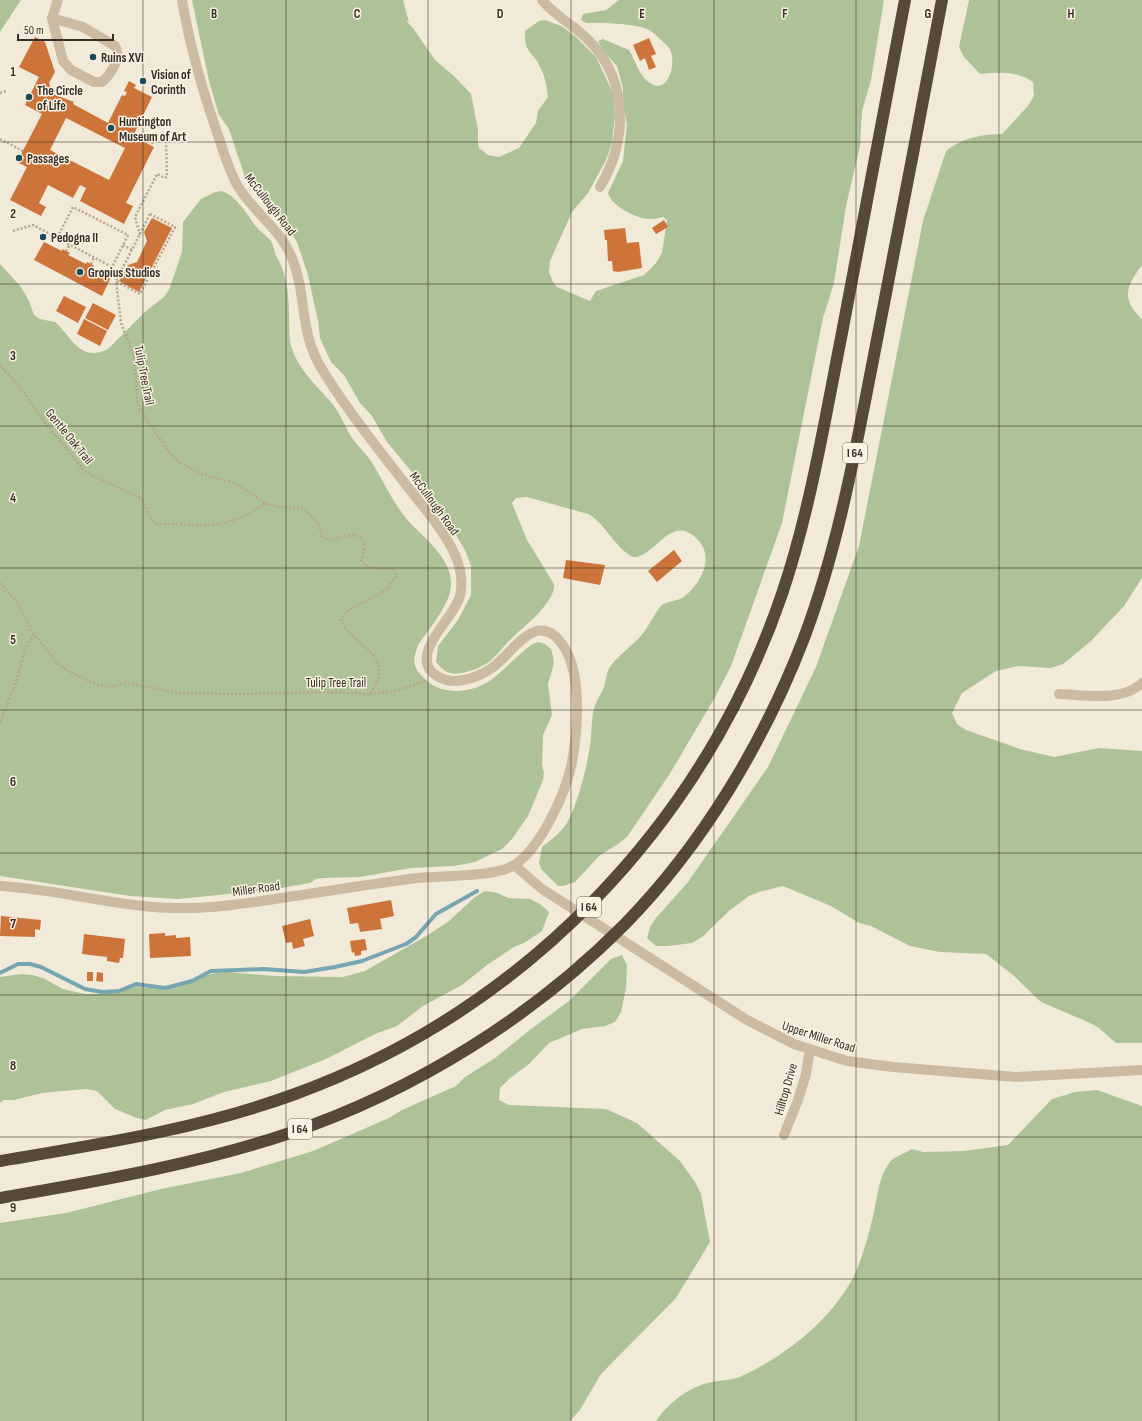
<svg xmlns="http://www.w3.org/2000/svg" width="1142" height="1421" font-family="'Sofia Sans Condensed',sans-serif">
<rect width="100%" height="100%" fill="#f2ead8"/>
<!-- green -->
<path fill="#adc297" d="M0,0H21L0,32Z
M192,0H403L409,22L406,21L413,28L435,60L454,76L471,94L478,130V142L479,148L488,155L499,157L519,148L536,123L538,111L548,97C547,87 545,76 540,67C533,50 524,55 525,31L539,21L545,20L561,26L575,36L596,57L613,93L615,115L612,143L606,160L588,193L572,212L550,261L549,272L553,282L557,287L590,301L596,291L644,275L656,263L662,253L667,220L663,217C659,218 654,219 650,219C637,219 611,206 608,193L623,161L627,124L623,105V88L617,66L603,51L598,41L603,39L629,50C636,61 638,75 650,83C667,95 676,66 671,52C670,47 665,44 661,40C657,36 652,31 647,29C631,23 603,23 586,23L581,20L583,14L606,10L619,0H884L871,80L862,111L860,146L846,206L834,283L823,318L782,523L731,666L714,699L669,775L627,837L618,844L599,856L575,882L563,886H558L541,869L539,863L542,847C551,840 563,831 568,821C578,803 587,766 590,746C592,735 591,723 593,712C595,703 600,696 604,687C606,680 606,674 610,667C619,654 634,645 644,632C649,625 655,613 660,607C666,600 676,602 682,598C700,586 716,557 697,539C670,512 655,559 633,557C614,547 606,524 588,514L527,497L516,498L512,503L527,540L554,584C556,601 526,625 514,636C505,644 498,655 489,662C480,668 461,676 451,673C445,672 440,667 436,662L438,646L458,620L471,595V566L465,550L446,519L431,502L416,477L387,442L372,416L360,403L344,375L331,362L320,338L318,321L308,275L297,242L280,217L259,198L246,180L229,129L219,115L209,81Z
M969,0H1142V265C1127,285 1120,299 1142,319V578L1124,606L1091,641L1063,664L1051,668L1018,666L996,671L962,693L952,713L957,724L966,730L1020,749L1054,757L1099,748L1142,751V1043H1116L1099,1028L1088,1022L1041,1002L1013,975L986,954L940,952L910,946L871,926L859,923L831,906L783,886L759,892L749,896L729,911L702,937L692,943L668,946H656L647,938L650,927L656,918L688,882L768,767L816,667L859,546L923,221L946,151C962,138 982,134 1002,134L1028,106L1034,96L1033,82C1017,71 999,72 980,74L964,57L959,47Z
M222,191C237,197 245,211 254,224C258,230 266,235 271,241C274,246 274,251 276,256C292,281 288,313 290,342C296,367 314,383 330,401C339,411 343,422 349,433C355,444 366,453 373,464C386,486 396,509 414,527C429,541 452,562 451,584C451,604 429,629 418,645C412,662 412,667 426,680C443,696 473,693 491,680C505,669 517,656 531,645L538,642L545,644L551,649L553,656L554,663L548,684L552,715L543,735L542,765L544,773L543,780L528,816L512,839L502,849L475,862L454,866L411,868L360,877L323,878L316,879L310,883L270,890L178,899L130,896L0,876V264L21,287L29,301L34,315L40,319L55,322C72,337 80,363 108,349L146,311L164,297L169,290L182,252L183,222L201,199L215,192Z
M485,891L498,893L508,898L530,899L540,904L549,912L542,931L524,943L514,947L487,965L462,985L423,1006L397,1026L375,1034L326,1059L271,1081L224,1092L193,1104L165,1110L146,1120L137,1118L115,1109L97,1091L86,1089L42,1093L14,1100H4L0,1103V977L21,974L32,975L43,978L63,989L85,994H97L137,986L148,988L171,986L215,973L228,972L274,976L343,977L365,971L428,935L449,921L475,897Z
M622,955L627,965L626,988L621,1012L615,1022L605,1026L582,1029L549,1043L529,1064L509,1079L500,1088L499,1100L509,1105L606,1109L637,1123L680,1161L695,1182L701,1194L710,1242L676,1298L601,1374L580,1410L570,1421H0V1223L66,1213L161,1189L241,1173L313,1151L389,1118L402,1110L456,1086L465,1077L495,1058L531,1029L569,1001L611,959Z
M1097,1090L1142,1106V1421H656C668,1403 690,1386 712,1382C723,1380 734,1380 744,1375C784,1356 823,1326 847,1288C860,1269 867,1240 873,1217C877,1199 878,1179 889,1163C893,1157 906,1153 912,1149L923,1152L964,1151L1008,1145L1052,1099L1075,1092Z"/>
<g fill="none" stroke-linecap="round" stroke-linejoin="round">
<!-- stream -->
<path stroke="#75a6b1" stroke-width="4" d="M0,973L18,964H30L41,967L85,989L102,992L119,991L136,984L165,988L192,981L211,971L264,969L304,972L335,967L362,961L406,944L416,937L436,914L477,891"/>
</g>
<!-- building -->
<path fill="#cd743b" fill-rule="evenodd" d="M35,37L45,42L55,72L49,83L53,94L74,102L73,104L108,123L122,95L125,96L127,92L124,91L129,81L136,85L134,88L152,97L133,136L154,147L126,203L133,206L124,224L80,201L86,188L80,185L73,198L48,185L39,203L46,207L41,216L10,200L27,167L17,162L42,114L25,105L39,77L19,67ZM66,118L125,148L109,180L50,150Z
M649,38L656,54L651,56L656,67L649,70L645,58L640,61L633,45Z
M152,218L172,228L139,292L119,281L128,265L137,262L147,241L144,232Z
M664,220L668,227L656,234L652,228Z
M625,228L627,243L639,242L642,268L618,272L613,271L612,261H608L607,240H605L604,230Z
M44,242L62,251V249L70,253L68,255L86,264L87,262L91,264L94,266L93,268L111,277L102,296L34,260Z
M64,296L86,307L78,323L56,311Z
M93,303L116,315L108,330L85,318Z
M84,319L107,331L100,346L77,334Z
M674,550L682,561L657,582L648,571Z
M566,560L605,565L600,585L563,578Z
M391,900L394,916L380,919L382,929L360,932L358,923L350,924L347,908Z
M1,916L41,920L40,930L35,929V937L0,936Z
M310,919L314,936L303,939L305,946L293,949L292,942L286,943L282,926Z
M165,933V936L176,935V938L190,937L191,956L150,958L149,934Z
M84,934L125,939L123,958H120L119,963L107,961V957L82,954Z
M365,939L367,950L361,951V955L355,956L354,952L352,953L350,941Z
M87,972H93V981H87Z
M97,972L103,973V982L96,981Z"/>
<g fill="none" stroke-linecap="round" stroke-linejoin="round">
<!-- path -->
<path stroke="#b7a58d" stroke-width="2.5" stroke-dasharray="2 2" stroke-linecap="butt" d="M0,93L6,91
M0,139L23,151
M150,214L175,227L140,294L116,281Z
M13,231L33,225L112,267L128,235L73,207L57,238
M140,235L135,217L157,174L165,178L167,177L166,141L156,136L151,145
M123,245L132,250
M66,251L70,244
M91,264L94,257
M0,365L23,391L41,418L85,472L140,498C147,505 146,516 155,523C162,525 169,524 177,524C212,527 236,525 265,503
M0,583L16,601L34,634L57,663L73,674L96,684L111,687L125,683L180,693L238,694L324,692L370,694C399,651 351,650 341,618C356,597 383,604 397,574L393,569C382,568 369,571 361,561C362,557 364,553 364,549C364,525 340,539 328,540L323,537L318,523L307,511L300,508L278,507L265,503L242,487L231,482L202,474L182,464L171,455L139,408L137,399L134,357L121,323L116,281
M370,694L395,691L426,681
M0,722L15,685L24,653L34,634"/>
<!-- minor -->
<path stroke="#cbbba3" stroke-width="10" d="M542,0C553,14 569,22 582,34C628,74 630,136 600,187
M52,18L83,27L115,46C122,57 111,74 102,82H94L71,70L63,61L52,18L58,0
M1059,694C1086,695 1122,702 1142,683
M514,865L542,889L747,1020L794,1044L828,1055L847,1061L893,1067L1016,1077L1142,1070
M0,886C59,889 116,907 175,908C209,909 242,904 275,899C323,892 370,884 417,878C442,875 497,878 516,864C542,845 566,793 572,762C578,730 582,675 564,647C540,609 517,646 498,663C486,674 469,681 452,681C443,680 436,677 430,670C415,648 454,618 460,596C463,582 461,568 455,555C444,530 424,508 407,486C378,449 348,411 323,371C298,331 308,298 292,258C280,228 253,212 237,185C229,170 224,154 219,138C203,93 190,47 182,0
M784,1135L798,1100L806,1074L810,1049"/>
<!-- highway -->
<path stroke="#57483c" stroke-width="12" d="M0,1161C100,1144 200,1129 295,1094C525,1010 703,825 782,594C810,511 824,424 841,338C862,226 883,113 905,0
M0,1198C97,1181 195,1165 290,1133C414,1091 533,1017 625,924C703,844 764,742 804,638C839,545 856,447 875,350C898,233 920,117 942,0"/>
</g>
<!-- grid -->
<path fill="none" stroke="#352d26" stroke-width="1" stroke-opacity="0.55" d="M143,0V1421M286,0V1421M428,0V1421M571,0V1421M714,0V1421M856,0V1421M999,0V1421M0,142H1142M0,284H1142M0,426H1142M0,568H1142M0,710H1142M0,853H1142M0,995H1142M0,1137H1142M0,1279H1142"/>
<!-- markers -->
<g fill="#194b59" stroke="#faf3e4" stroke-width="1.5">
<circle cx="93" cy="57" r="4"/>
<circle cx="143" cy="81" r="4"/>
<circle cx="29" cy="97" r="4"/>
<circle cx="111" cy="128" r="4"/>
<circle cx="19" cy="158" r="4"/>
<circle cx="43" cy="237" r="4"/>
<circle cx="80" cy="272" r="4"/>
</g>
<g text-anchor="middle" stroke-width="3" stroke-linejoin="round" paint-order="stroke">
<!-- shield labels -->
<g fill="#faf3e4" stroke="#70685f" stroke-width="1">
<rect x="843" y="443" width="24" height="20" rx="3"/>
<rect x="577" y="897" width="24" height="20" rx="3"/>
<rect x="288" y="1119" width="24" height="20" rx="3"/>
</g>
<g font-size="12" font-weight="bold" fill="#352d26">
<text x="855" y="457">I 64</text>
<text x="589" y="911">I 64</text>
<text x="300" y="1133">I 64</text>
</g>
<!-- poi labels -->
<g font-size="13" font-weight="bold" fill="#352d26" stroke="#faf3e4" text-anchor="start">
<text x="101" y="62">Ruins XVI</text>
<text x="151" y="79">Vision of<tspan x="151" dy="15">Corinth</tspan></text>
<text x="37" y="95">The Circle<tspan x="37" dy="15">of Life</tspan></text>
<text x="119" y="126">Huntington<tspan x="119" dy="15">Museum of Art</tspan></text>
<text x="27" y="163">Passages</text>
<text x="51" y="242">Pedogna II</text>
<text x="88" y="277">Gropius Studios</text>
</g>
<!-- street labels -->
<g font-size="13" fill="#352d26" stroke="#faf3e4">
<text transform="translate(271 204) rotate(52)" y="5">McCullough Road</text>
<text transform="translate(145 375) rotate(79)" y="5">Tulip Tree Trail</text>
<text transform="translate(70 436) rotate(51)" y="5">Gentle Oak Trail</text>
<text transform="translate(435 503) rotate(54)" y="5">McCullough Road</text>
<text x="336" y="687">Tulip Tree Trail</text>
<text transform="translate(256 888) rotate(-8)" y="5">Miller Road</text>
<text transform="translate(819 1036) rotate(18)" y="5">Upper Miller Road</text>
<text transform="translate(785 1089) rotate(-74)" y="5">Hilltop Drive</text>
</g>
</g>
<g font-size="13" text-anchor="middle" font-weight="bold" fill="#352d26" stroke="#faf3e4" stroke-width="3" stroke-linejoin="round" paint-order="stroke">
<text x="214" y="18">B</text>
<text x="357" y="18">C</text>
<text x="500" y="18">D</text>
<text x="642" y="18">E</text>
<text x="785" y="18">F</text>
<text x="928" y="18">G</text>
<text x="1071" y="18">H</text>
<text x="13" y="76">1</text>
<text x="13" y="218">2</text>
<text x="13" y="360">3</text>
<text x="13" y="502">4</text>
<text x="13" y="644">5</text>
<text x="13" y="786">6</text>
<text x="13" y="928">7</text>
<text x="13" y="1070">8</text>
<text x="13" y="1212">9</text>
</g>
<!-- scale -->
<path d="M18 34v6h95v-6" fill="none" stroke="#352d26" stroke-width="2"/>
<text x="24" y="34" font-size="12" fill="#352d26" stroke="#faf3e4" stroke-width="3" paint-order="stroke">50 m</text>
</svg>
